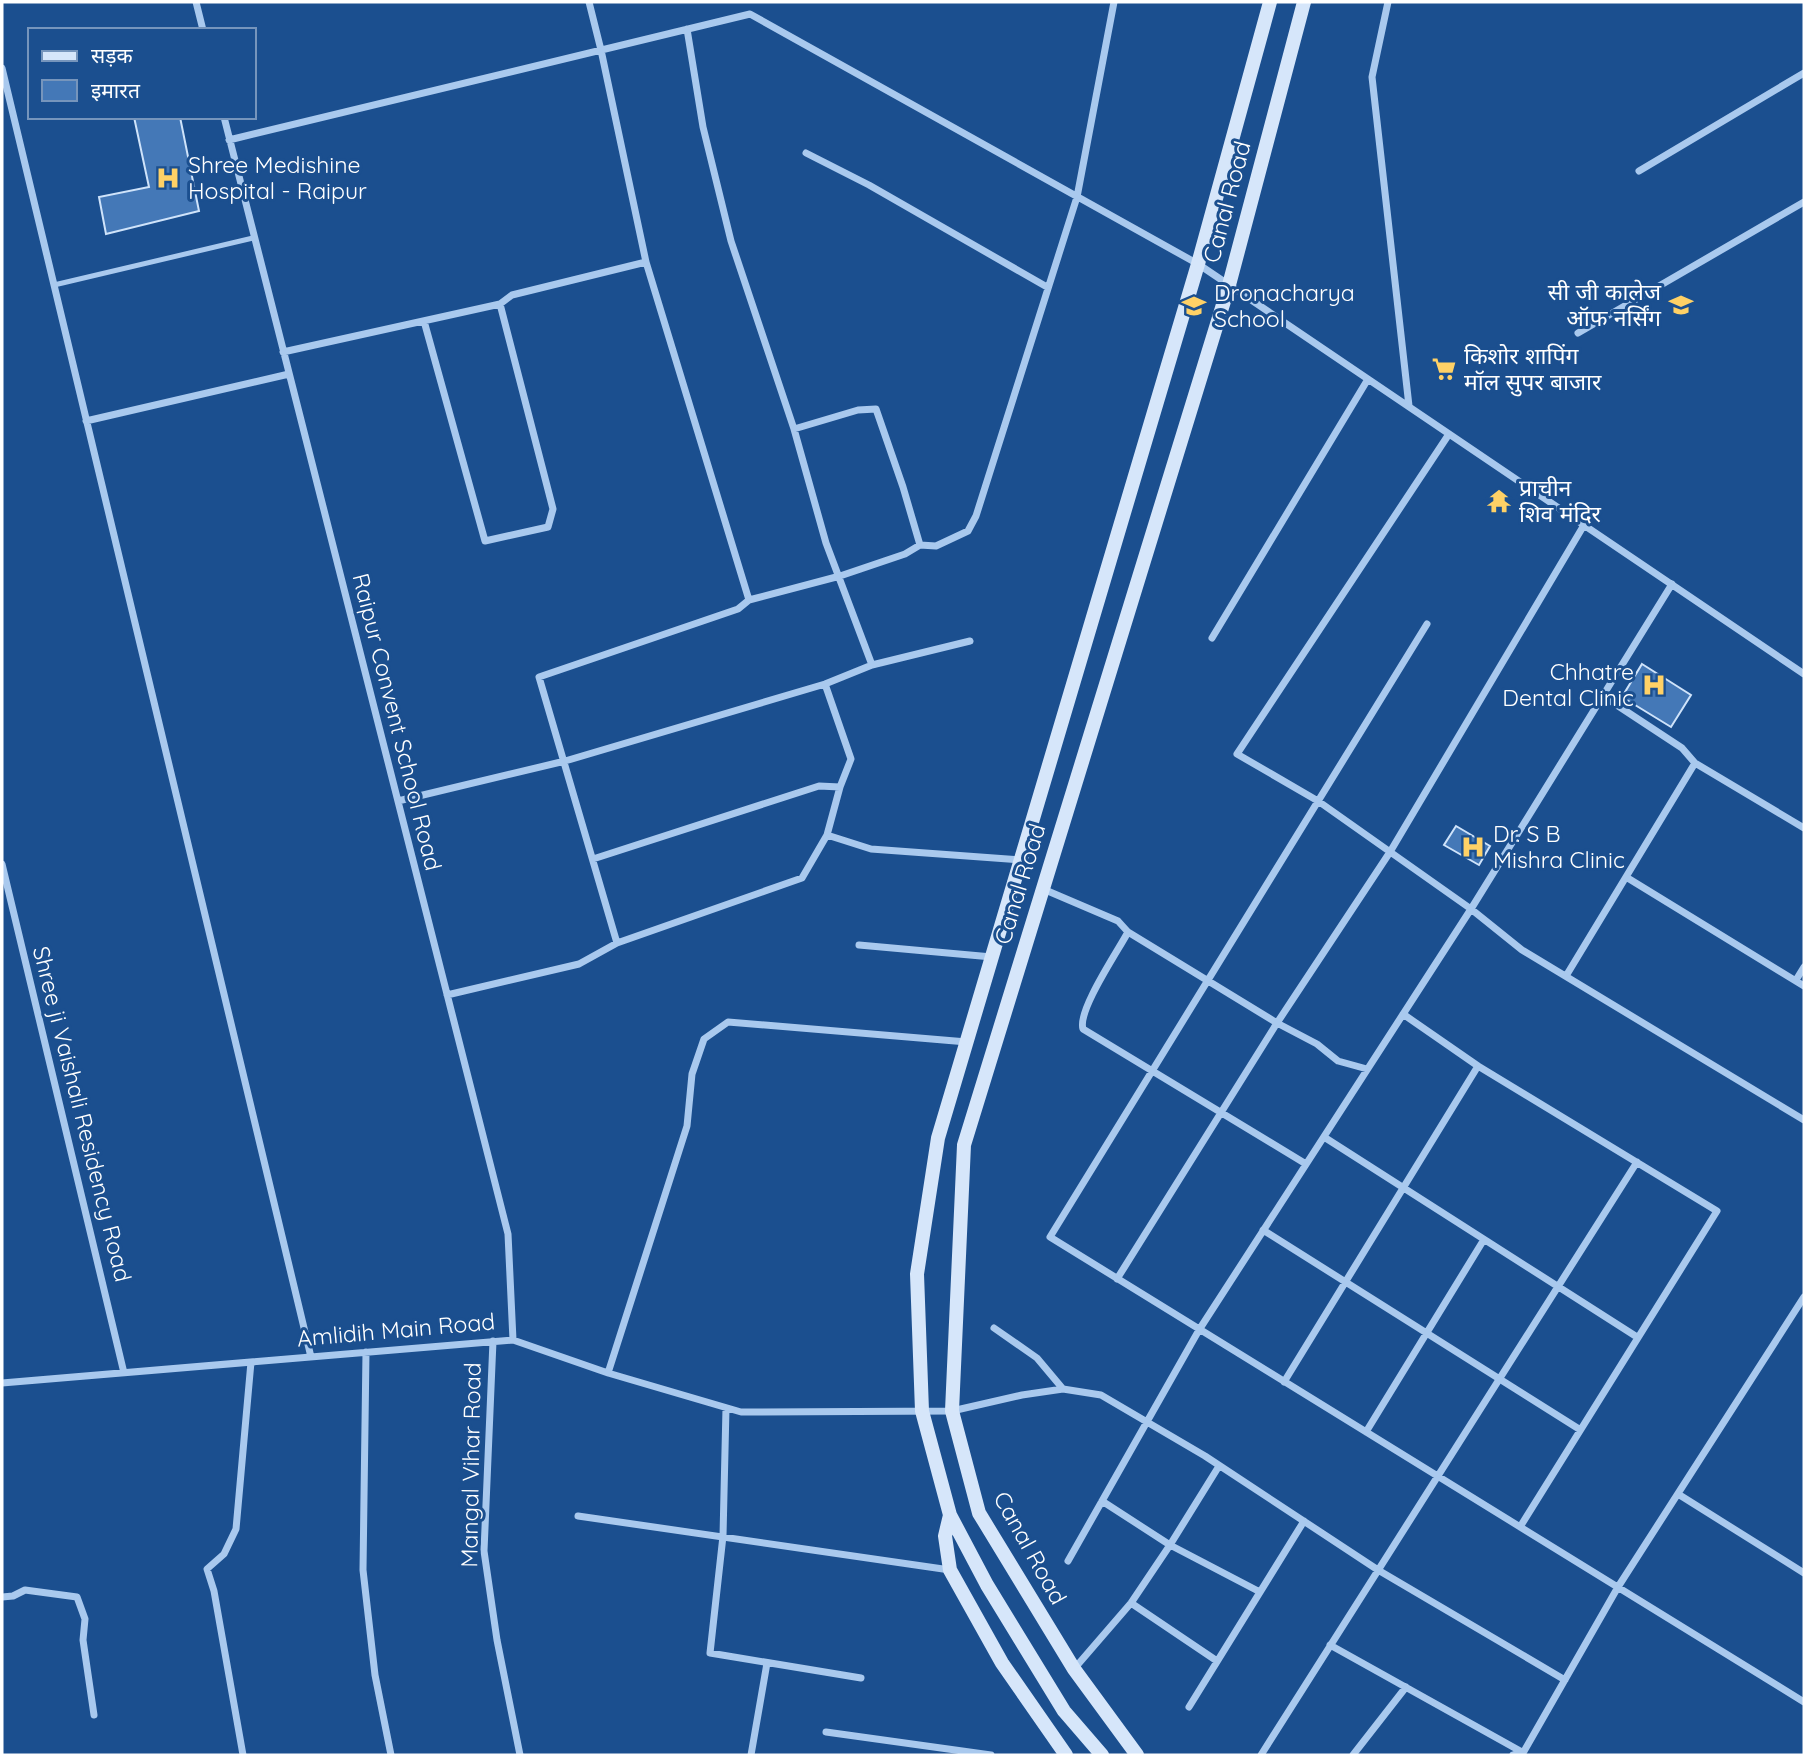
<svg xmlns="http://www.w3.org/2000/svg" width="1806" height="1757" font-family="Quicksand,'Noto Sans Devanagari',sans-serif">
<rect width="100%" height="100%" fill="#1b4f8f"/>
<!-- building -->
<path fill="#4478b7" stroke="#cfe3fa" stroke-width="2" d="M134,117H180L199,211L106,234L99,197L149,187Z
M1642,664L1691,695L1671,727L1622,697Z
M1456,826L1490,846L1479,865L1444,845Z"/>
<g fill="none" stroke-linecap="round" stroke-linejoin="round">
<!-- lane -->
<path stroke="#a9c9ee" stroke-width="5" d="M54,285L253,238"/>
<!-- street -->
<path stroke="#a9c9ee" stroke-width="7" d="M196,2L203,30
M589,2L601,50L646,262L749,600
M1388,2L1372,77L1409,406
M687,29L703,127L731,241L794,429L826,543L872,665
M2,68L311,1357
M224,117L508,1234L513,1340
M229,140L750,14L1198,264L1804,674
M806,153L869,185L1047,287
M1639,171L1804,73
M424,321L485,541L548,527L553,509L500,304
M1578,333L1804,202
M283,352L500,304L512,295L646,262
M86,421L289,374
M794,429L858,410L876,409L903,487L920,545
M1449,434L1237,754L1318,801L1471,909L1522,950L1804,1120
M1427,624L1050,1237L1804,1702
M1212,638L1368,379
M1603,696L1682,748L1695,763L1804,828
M398,801L565,761L825,684L872,665L970,641
M827,835L871,849L1020,860
M593,859L819,786L840,787
M2,864L124,1373
M1626,877L1804,986
M1043,889L1118,921L1128,932L1277,1023L1317,1044L1338,1061L1367,1069
M1128,932C1118,951 1077,1011 1083,1029L1306,1164
M617,943L539,677L738,609L749,600L840,576L905,554L920,545L936,546L968,531L976,516L1077,197L1114,2
M859,945L992,957
M1566,976L1695,763
M1796,980L1804,967
M447,995L579,964L617,943L802,878L827,835L840,787L851,759L825,684
M1403,1014L1478,1066L1717,1211L1520,1527
M1324,1137L1637,1337
M1263,1230L1579,1429
M1117,1279L1277,1023L1390,852L1584,525
M994,1328L1037,1358L1063,1389
M493,1341L484,1551L497,1640L520,1755
M366,1352L363,1570L375,1675L391,1755
M608,1373L687,1126L692,1074L704,1039L728,1022L967,1042
M1284,1382L1478,1066
M2,1383L513,1340L608,1373L741,1412L952,1411L1022,1395L1063,1389L1101,1395L1205,1456L1378,1570L1565,1680
M726,1408L723,1536L710,1653L861,1678
M1366,1432L1483,1241
M1678,1494L1804,1573
M1102,1501L1170,1545L1260,1592
M578,1516L950,1570
M1068,1561L1199,1330L1471,909L1672,584
M2,1597L13,1596L25,1590L77,1597L85,1619L83,1640L94,1715
M1131,1603L1217,1661
M1330,1645L1522,1752
M1074,1669L1131,1603L1170,1545L1219,1466
M1189,1707L1304,1521
M826,1732L991,1755
M243,1755L214,1591L207,1569L224,1554L236,1529L251,1362
M751,1755L767,1663
M1261,1755L1637,1162
M1353,1755L1406,1687
M1513,1755L1523,1753L1618,1587L1804,1297"/>
<!-- secondary -->
<path stroke="#d6e6fa" stroke-width="14" d="M950,1515L945,1536L950,1570L1002,1663L1066,1755
M1102,1755L1064,1711L987,1585L950,1515L922,1411L917,1274L938,1138L1198,264L1270,2
M1137,1755L1074,1669L979,1513L952,1411L964,1145L1229,285L1304,2"/>
</g>
<!-- icons -->
<defs>
<g id="hospital-bare" transform="scale(1.89)"><path d="M-5-5h3v3.5h4V-5h3V5h-3V1.5h-4V5h-3Z" fill="#ffd166" stroke="#1b4f8f" stroke-width="2.5" paint-order="stroke"/></g>
<g id="university-bare" transform="scale(1.89)"><path d="M0-5L7-2L0 1L-7-2ZM-4 1L0 2.5L4 1V4Q0 6-4 4Z" fill="#ffd166" stroke="#1b4f8f" stroke-width="2.5" paint-order="stroke"/></g>
<g id="school-bare" transform="scale(1.89)"><path d="M0-5L7-2L0 1L-7-2ZM-4 1L0 2.5L4 1V4Q0 6-4 4Z" fill="#ffd166" stroke="#1b4f8f" stroke-width="2.5" paint-order="stroke"/></g>
<g id="supermarket-bare" transform="scale(1.89)"><path d="M-6-5.5h2.5l.6 2H6L4.5 2H-2.5L-4.4-4H-6ZM-1.5 3.2a1.3 1.3 0 1 0 .1 0ZM3 3.2a1.3 1.3 0 1 0 .1 0Z" fill="#ffd166" stroke="#1b4f8f" stroke-width="2.5" paint-order="stroke"/></g>
<g id="temple-bare" transform="scale(1.89)"><path d="M0-6L5-2H3V0L6.5 2.5H4V6H1.5V3h-3V6H-4V2.5H-6.5L-3 0V-2H-5Z" fill="#ffd166" stroke="#1b4f8f" stroke-width="2.5" paint-order="stroke"/></g>
</defs>
<g fill-rule="evenodd">
<use href="#hospital-bare" x="168" y="178"/>
<use href="#university-bare" x="1681" y="305"/>
<use href="#school-bare" x="1194" y="306"/>
<use href="#supermarket-bare" x="1444" y="369"/>
<use href="#temple-bare" x="1499" y="501"/>
<use href="#hospital-bare" x="1654" y="685"/>
<use href="#hospital-bare" x="1473" y="847"/>
</g>
<g text-anchor="middle" stroke-width="6" stroke-linejoin="round" paint-order="stroke">
<!-- poi labels -->
<g font-size="23" fill="#fff" stroke="#1b4f8f" text-anchor="start">
<text x="188" y="173">Shree Medishine<tspan x="188" dy="26">Hospital - Raipur</tspan></text>
<text x="1661" y="300" text-anchor="end">सी जी कालेज<tspan x="1661" dy="26">ऑफ नर्सिंग</tspan></text>
<text x="1214" y="301">Dronacharya<tspan x="1214" dy="26">School</tspan></text>
<text x="1464" y="364">किशोर शापिंग<tspan x="1464" dy="26">मॉल सुपर बाजार</tspan></text>
<text x="1519" y="496">प्राचीन<tspan x="1519" dy="26">शिव मंदिर</tspan></text>
<text x="1634" y="680" text-anchor="end">Chhatre<tspan x="1634" dy="26">Dental Clinic</tspan></text>
<text x="1493" y="842">Dr. S B<tspan x="1493" dy="26">Mishra Clinic</tspan></text>
</g>
<!-- street labels -->
<g font-size="23" fill="#fff" stroke="#1b4f8f">
<text transform="translate(1227 202) rotate(-75)" y="8">Canal Road</text>
<text transform="translate(397 722) rotate(76)" y="8">Raipur Convent School Road</text>
<text transform="translate(1020 884) rotate(-73)" y="8">Canal Road</text>
<text transform="translate(82 1114) rotate(76)" y="8">Shree ji Vaishali Residency Road</text>
<text transform="translate(396 1330) rotate(-5)" y="8">Amlidih Main Road</text>
<text transform="translate(471 1465) rotate(-89)" y="8">Mangal Vihar Road</text>
<text transform="translate(1030 1548) rotate(61)" y="8">Canal Road</text>
</g>
</g>
<!-- border -->
<rect width="1806" height="1757" fill="none" stroke="#ffffff" stroke-width="7"/>
<!-- legend -->
<rect x="28" y="28" width="228" height="91" fill="#1b4f8f" stroke="#7695bc" stroke-width="2"/>
<rect x="42" y="51" width="35" height="10" fill="#d6e6fa" stroke="#7695bc" stroke-width="2"/>
<text x="91" y="63" font-size="21" fill="#ffffff">सड़क</text>
<rect x="42" y="80" width="35" height="21" fill="#4478b7" stroke="#7695bc" stroke-width="2"/>
<text x="91" y="98" font-size="21" fill="#ffffff">इमारत</text>
</svg>
